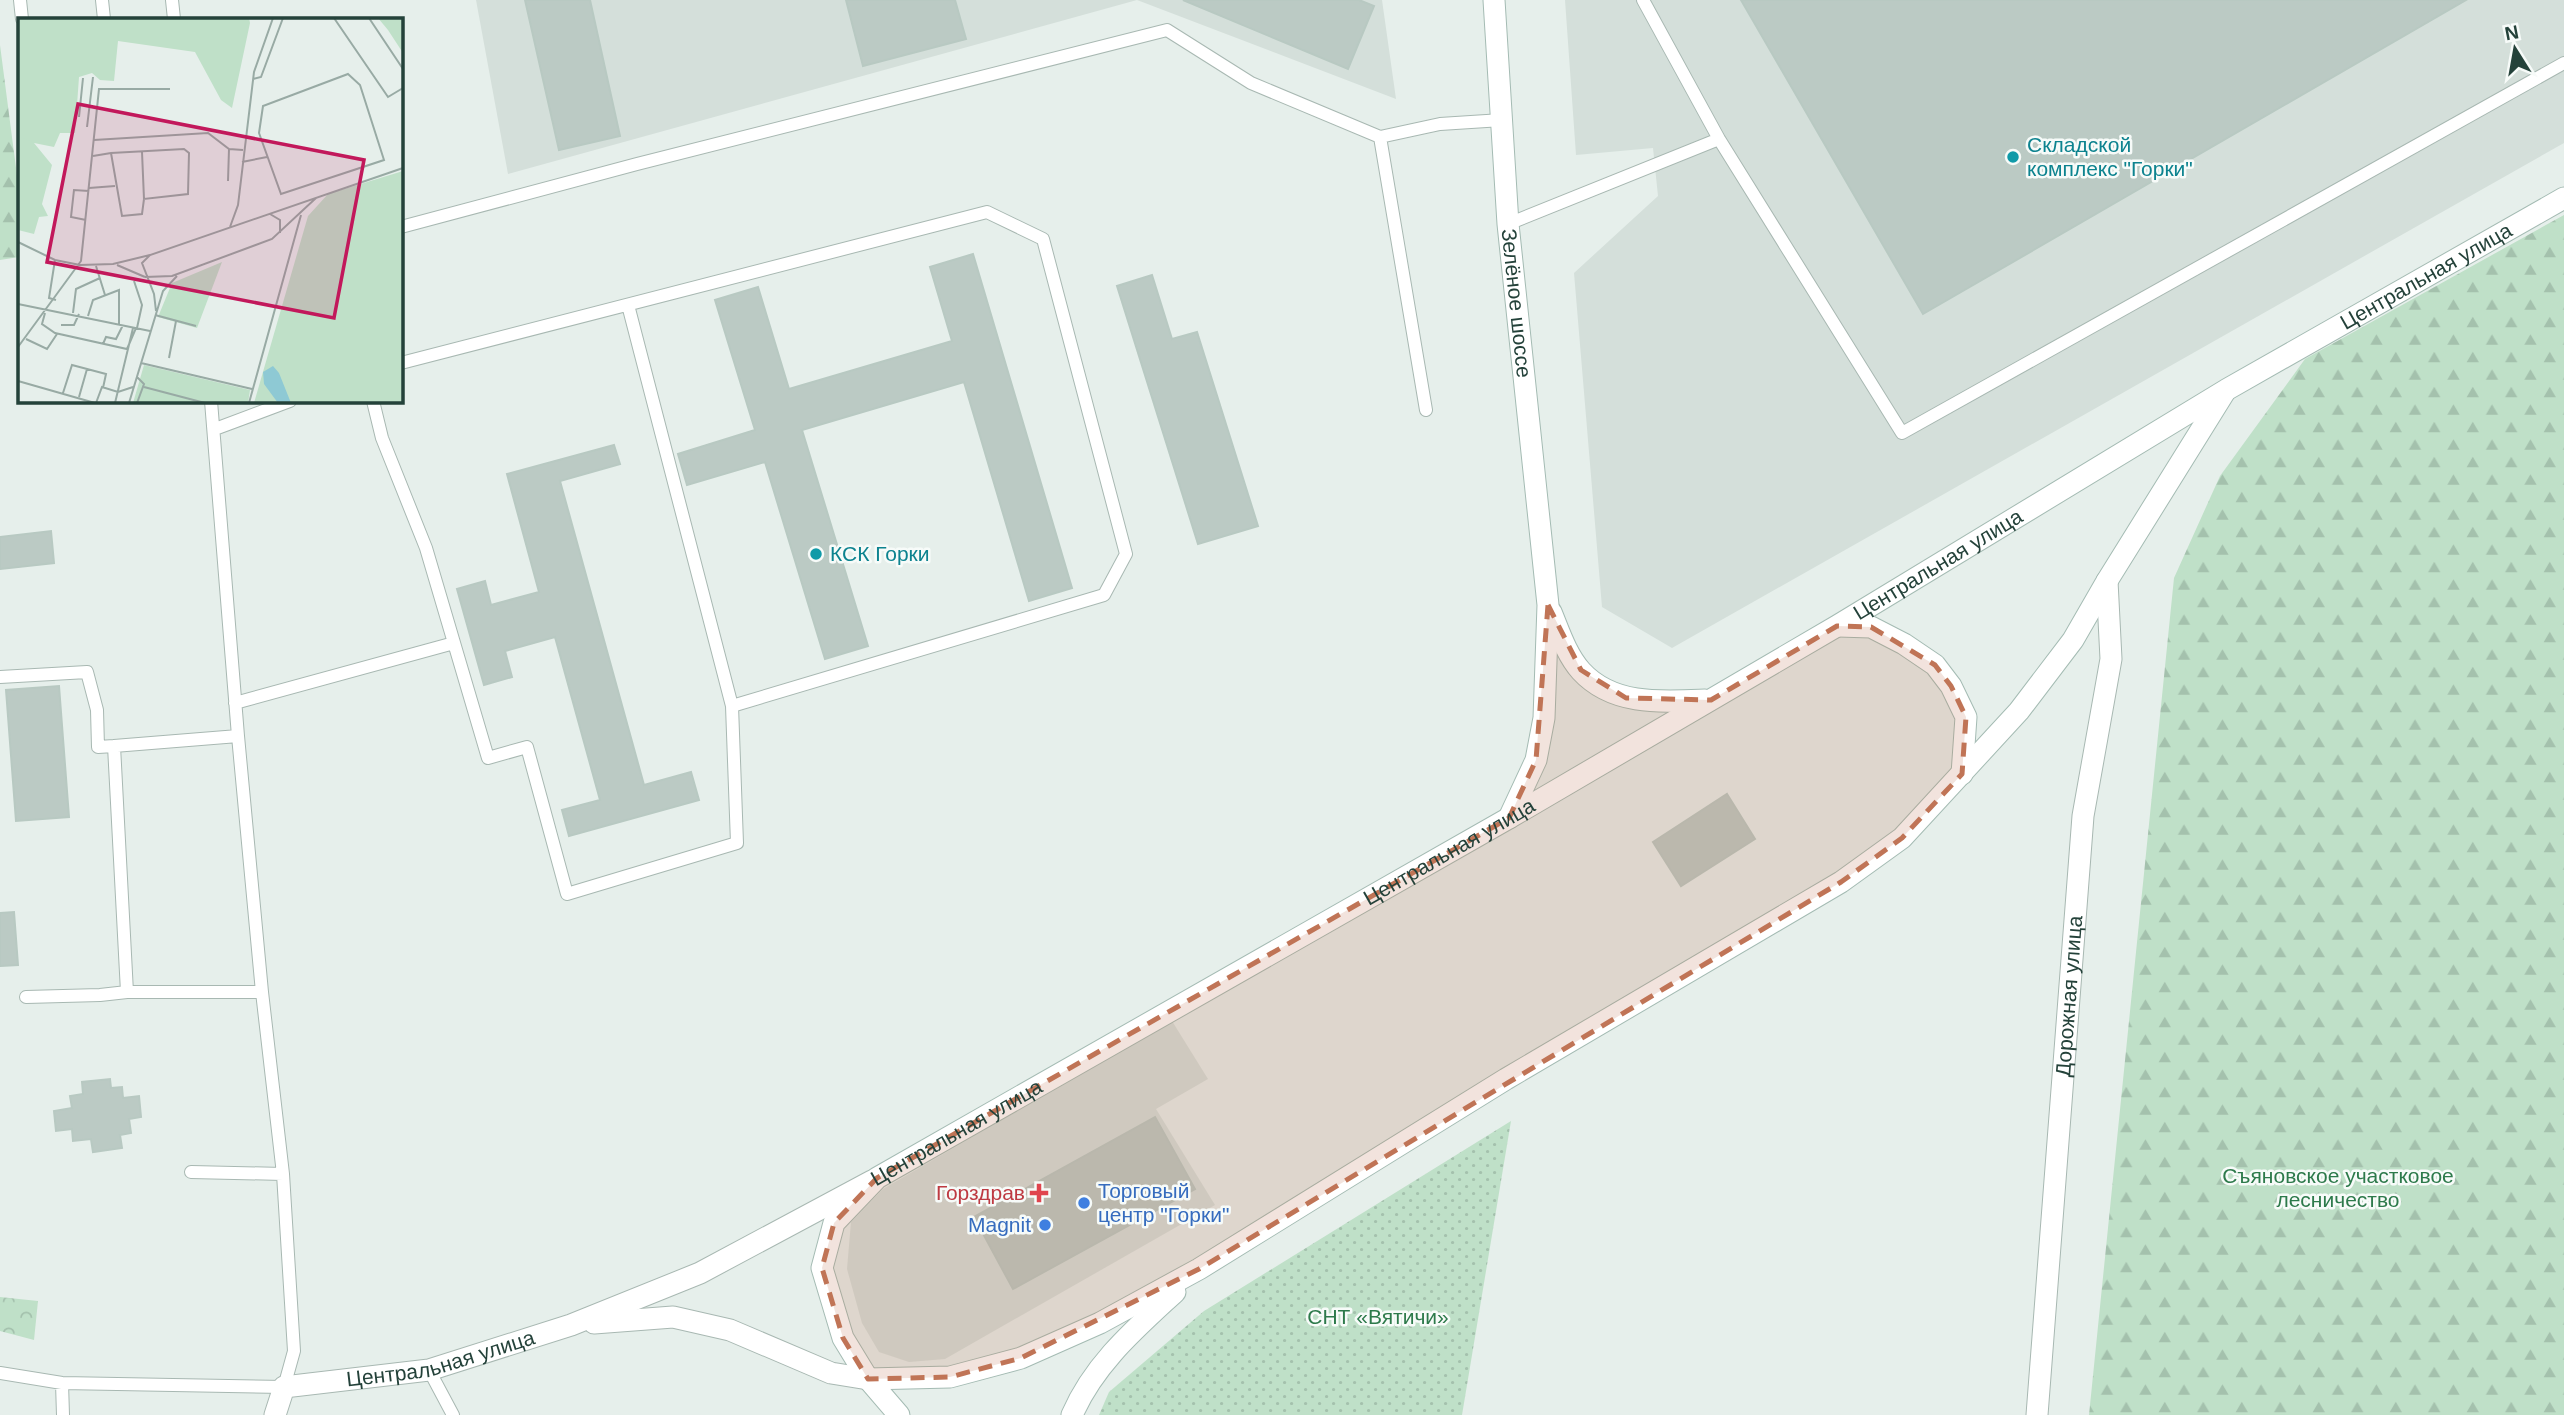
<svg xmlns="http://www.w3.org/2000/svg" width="2564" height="1415" font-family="Arial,sans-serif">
<defs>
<pattern id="forest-firs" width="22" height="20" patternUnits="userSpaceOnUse" patternTransform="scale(1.75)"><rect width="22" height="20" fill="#bfe0c8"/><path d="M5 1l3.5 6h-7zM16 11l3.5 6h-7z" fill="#a4c1ad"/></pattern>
<pattern id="park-crowns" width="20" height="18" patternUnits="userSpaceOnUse" patternTransform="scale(1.75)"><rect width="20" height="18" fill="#bfe0c8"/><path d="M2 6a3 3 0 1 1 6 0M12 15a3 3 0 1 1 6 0" fill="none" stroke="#a4c1ad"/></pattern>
<pattern id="garden-dots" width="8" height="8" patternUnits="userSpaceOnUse" patternTransform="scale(1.75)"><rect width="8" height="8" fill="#bfe0c8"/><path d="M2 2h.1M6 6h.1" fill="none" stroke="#a4c1ad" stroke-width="1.8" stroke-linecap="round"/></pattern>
</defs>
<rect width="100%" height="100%" fill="#e6efeb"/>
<!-- built -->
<path fill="#d4dfda" d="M476,0H1137L508,174Z
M1137,0H1382L1396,99Z
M1565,0H2564V143L1672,648L1602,607L1574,273L1658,196L1653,148L1576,155Z
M1172,1021L1208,1079L1156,1109L1215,1205L945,1359L909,1362L879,1352L862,1323L847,1269L851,1222L883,1189Z"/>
<!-- forest -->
<path fill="url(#forest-firs)" d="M0,45L19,191V257L0,260Z
M2564,215V1415H2089L2174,578L2220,476L2305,359Z"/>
<!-- park -->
<path fill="url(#park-crowns)" d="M0,1297L38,1301L34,1340L0,1331Z"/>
<!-- garden -->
<path fill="url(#garden-dots)" d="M1511,1121L1462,1415H1099L1109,1392L1204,1311Z"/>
<!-- building -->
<path fill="#bbcac4" stroke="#b8c9c2" stroke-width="2" d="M525,0H590L620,136L559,150Z
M846,0H955L966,39L863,66Z
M1183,0H1359L1374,6L1348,69Z
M1741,0H2466L1923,314Z
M973,254L1072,588L1029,601L964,382L802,430L868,646L825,659L765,462L687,485L678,454L755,430L715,300L758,287L789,389L952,341L930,267Z
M1152,275L1172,339L1197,332L1258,526L1198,544L1117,286Z
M614,445L620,464L560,481L644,785L691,772L699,800L569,836L562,810L600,800L555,637L505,651L512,677L484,685L457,589L485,581L491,605L539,592L507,474Z
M51,531L54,563L0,569V537Z
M59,686L69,817L16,821L6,690Z
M1727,794L1755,839L1681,886L1653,842Z
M14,912L18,965L0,966V913Z
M110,1079L111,1088L122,1087L123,1098L139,1096L141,1117L129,1119L131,1133L120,1135L122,1148L93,1152L91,1139L73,1141L72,1129L56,1131L54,1111L72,1108L70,1096L83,1094L82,1082Z
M1155,1117L1195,1189L1013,1289L974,1217Z"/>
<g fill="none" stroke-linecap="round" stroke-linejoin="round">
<!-- service casing -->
<g stroke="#a8b8b2" stroke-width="14">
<path id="service" d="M20,0L22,19
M102,0L104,19
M172,0L174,19
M1643,0L1719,139L1902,433L2564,63
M1380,137L1426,410
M1508,224L1719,139
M401,227L637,164L1167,30L1251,83L1380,137L1440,124L1502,120
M401,363L987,212L1043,239L1126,554L1104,595L732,706L628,305
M373,401L382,438L426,548L488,758L527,747L567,894L737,843L732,706
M215,429L290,401
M0,677L87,672L97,710L98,747L114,746
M235,703L454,643
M238,736L114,746L127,992H262
M26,997L100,995L127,992
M191,1172L283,1174
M429,1370L453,1415
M0,1373L62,1383L284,1387L294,1351L283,1174L262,992L238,736L211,401
M62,1383L63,1415"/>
</g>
<!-- minor casing -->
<g stroke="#a8b8b2" stroke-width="23">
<g id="minor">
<path d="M594,1323L673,1317L730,1330L831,1373L868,1379"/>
<path id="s1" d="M275,1415L284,1387L429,1370L571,1325L700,1273L872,1181"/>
<path id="s2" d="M2037,1415L2083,816L2111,659L2107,581"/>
</g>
</g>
<!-- secondary casing -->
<g stroke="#a4bbb3" stroke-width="23">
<g id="secondary">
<path id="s3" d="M1494,0L1508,224L1548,605L1544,718L1536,760L1509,818"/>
<path d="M1551,612C1559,631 1566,654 1581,671C1613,706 1662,702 1705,700"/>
<path d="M1838,626L1871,627L1904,644L1935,665L1951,686L1966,717L1962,774"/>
<path d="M868,1379L950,1377L1021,1358L1100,1323L1199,1269L1506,1079L1841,882L1902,838L2019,711L2073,640L2107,581L2224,393"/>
<path id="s4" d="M899,1415L868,1379L843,1338L822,1268L834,1223L877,1178L1509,818L1837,626L2226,390L2564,198"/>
<path d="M1072,1415C1094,1364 1135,1329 1175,1292"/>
</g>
</g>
<!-- service -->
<use href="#service" stroke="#fff" stroke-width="12"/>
<!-- minor -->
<use href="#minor" stroke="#fff" stroke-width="21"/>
<!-- secondary -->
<use href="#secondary" stroke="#fff" stroke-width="21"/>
</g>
<!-- marked area -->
<path fill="#c07456" fill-opacity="0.2" stroke="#c07456" stroke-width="5" stroke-dasharray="14 9" stroke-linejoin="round" d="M1548,605L1581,670L1626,698L1711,700L1837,626L1871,627L1935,665L1951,686L1966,717L1962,774L1902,838L1841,882L1199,1269L1021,1358L950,1377L868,1379L843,1338L822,1268L834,1223L877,1178L1509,818L1536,760Z"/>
<!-- markers -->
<g fill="#0f9aa8" stroke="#f7fbf9" stroke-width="2.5">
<circle cx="2013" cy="157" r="7"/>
<circle cx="816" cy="554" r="7"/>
</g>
<path fill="#e0444e" stroke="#f7fbf9" stroke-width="2.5" d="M1035.5 1182.5h7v7h7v7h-7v7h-7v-7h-7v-7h7z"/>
<g fill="#3f7fe0" stroke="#f7fbf9" stroke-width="2.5">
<circle cx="1084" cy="1203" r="7"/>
<circle cx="1045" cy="1225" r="7"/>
</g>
<g text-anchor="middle" stroke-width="5" stroke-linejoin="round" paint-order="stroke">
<!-- culture labels -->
<g font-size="21" fill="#0d838f" stroke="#f7fbf9" text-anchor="start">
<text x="2027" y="152">Складской<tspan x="2027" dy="24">комплекс "Горки"</tspan></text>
<text x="830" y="561">КСК Горки</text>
</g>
<!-- street labels -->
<g font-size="21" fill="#24423a" stroke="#f7fbf9">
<text dy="7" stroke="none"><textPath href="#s4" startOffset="2070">Центральная улица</textPath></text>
<text dy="7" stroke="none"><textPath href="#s3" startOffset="304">Зелёное шоссе</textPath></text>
<text dy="7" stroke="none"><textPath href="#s4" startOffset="1503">Центральная улица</textPath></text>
<text dy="7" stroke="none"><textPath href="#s4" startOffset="936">Центральная улица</textPath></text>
<text dy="7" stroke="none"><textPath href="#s2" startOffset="420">Дорожная улица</textPath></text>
<text dy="7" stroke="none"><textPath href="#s4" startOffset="369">Центральная улица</textPath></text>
<text dy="7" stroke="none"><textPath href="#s1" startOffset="189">Центральная улица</textPath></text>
</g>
<!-- park labels -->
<g font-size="21" fill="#2d7a4b" stroke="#f7fbf9">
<text x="2338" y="1183">Съяновское участковое<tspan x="2338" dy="24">лесничество</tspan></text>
<text x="1378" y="1324">СНТ «Вятичи»</text>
</g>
<!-- shop labels -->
<g font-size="21" fill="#366cbe" stroke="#f7fbf9" text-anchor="start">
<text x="1098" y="1198">Торговый<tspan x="1098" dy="24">центр "Горки"</tspan></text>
<text x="1031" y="1232" text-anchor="end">Magnit</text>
</g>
<!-- health labels -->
<g font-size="21" fill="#be3a42" stroke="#f7fbf9" text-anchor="end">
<text x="1025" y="1200">Горздрав</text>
</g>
</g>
<!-- overview -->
<g transform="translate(18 18)">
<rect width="385" height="385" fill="#e6efeb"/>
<path d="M0,0H231L232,5L214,90L203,82L177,34L100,23L96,63L82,62L74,55L61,59L57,115H42L36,129L16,125L34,147L24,186L30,198L21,199L16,216L0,212ZM360,0H385V35L370,12ZM385,153V385H236L290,198L310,176Z" fill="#bfe0c8"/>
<path d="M0,118L15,124L0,197Z" fill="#bfe0c8"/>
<path d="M204,244L179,310L140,299L154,265ZM126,347L232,372L230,385H115Z" fill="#bfe0c8"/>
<path d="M255,348L261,355L273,385H260L246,366L245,354Z" fill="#8ec9d4"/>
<path fill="none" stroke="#98aaa4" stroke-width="2" d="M316,0L370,79L385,70M351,0L385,51M330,56L342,67L366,142L263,176L241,115L245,88ZM235,61L243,59L265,0M61,99L65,60M69,109L75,59M76,122L190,115L211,131L225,132M93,135L104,198L124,196L126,181M75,138L93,135L166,131L171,135L170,176L126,181L124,134M224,144L249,139M210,163L211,131M71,170L97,168M252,196L262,202V215M68,202L53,199L56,172L71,173M212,209L220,187L236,54L255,0M0,224L37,242L62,247L95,246L132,237M37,242L31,280L38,282M99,247L127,259M78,248L87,277M127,259L154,258L254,221L298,180M116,263L124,287L119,310M0,286L132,313M138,293L136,276L124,245L132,237L385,150M27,295L24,306L37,315L109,331L118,310M55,295L58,271L82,260M137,297L178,308M70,298L75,282L101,272V306M43,307H56L61,296M8,321L29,331L39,316M85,326L88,319L98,321L105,307M0,329L63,243L81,71H152M151,340L158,303M123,345L234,371M119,359L126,366L119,385M0,363L77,385M126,369L187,385M45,375L54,347L88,356L85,370M61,379L69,351M78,385L84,369L100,374L115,369M97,385L115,310M111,385L145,273L159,258M231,385L283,197"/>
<path fill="#c2185b" fill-opacity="0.15" stroke="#c2185b" stroke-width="3.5" d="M60,86L346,142L316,300L29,244Z"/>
<rect width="385" height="385" fill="none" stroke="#24423a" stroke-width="3.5"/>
</g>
<!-- north arrow -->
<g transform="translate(2515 49) rotate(349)" stroke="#f7fbf9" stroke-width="5" paint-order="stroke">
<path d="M0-5L12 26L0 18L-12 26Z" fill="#24423a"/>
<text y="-10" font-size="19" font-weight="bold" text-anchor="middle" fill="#24423a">N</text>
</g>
</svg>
